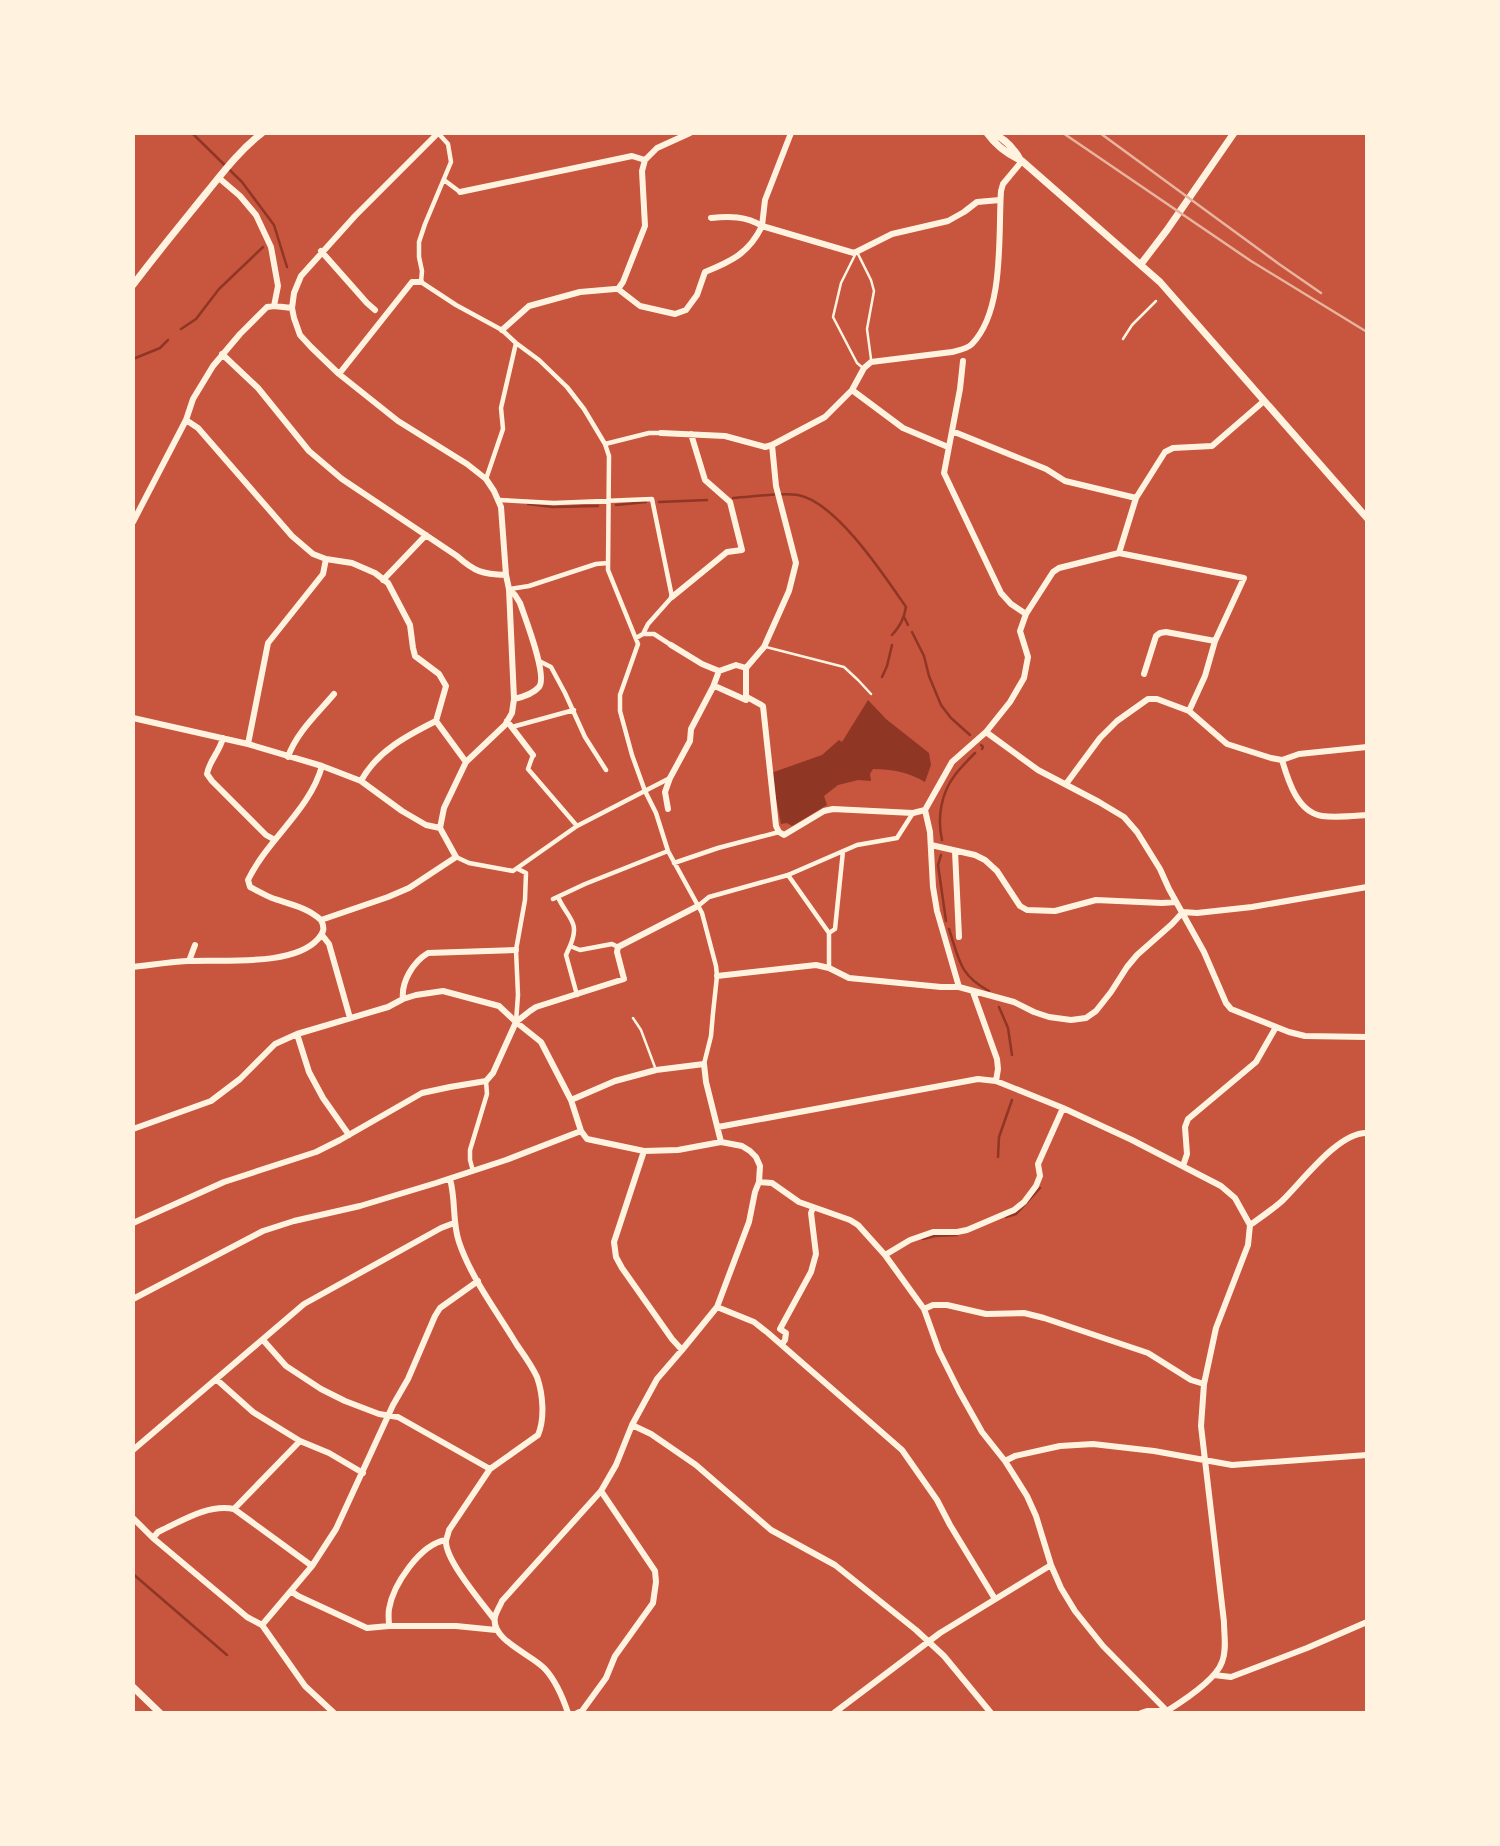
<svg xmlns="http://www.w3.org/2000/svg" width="1500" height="1846" font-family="'Titillium Web',sans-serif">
<rect width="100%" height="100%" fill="#c8553d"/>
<!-- water -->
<path fill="#8f3625" d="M868,700L886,719L929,753L931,765L925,782C908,772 892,769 873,769L870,774L871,781L858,780L838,785L824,796L827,805L792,826L787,823L781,824L771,773L822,755L839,740L842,742Z"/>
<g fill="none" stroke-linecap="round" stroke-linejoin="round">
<!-- stream -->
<path stroke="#8f3625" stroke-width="2.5" d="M192,133L242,182L274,225L287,267
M181,329L196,319L219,289L263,247
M133,359L160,348L168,340
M733,498C752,497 780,492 798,495C836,502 884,575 906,607C904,619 900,626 892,635
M659,502L707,500
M528,504L552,507L598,506
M616,505L646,502
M904,617L908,625
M912,632L924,656L929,676L941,705L951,718L970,735
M882,677L887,666L892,645
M981,745L983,747L982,749
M942,840C937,818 941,793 955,775C961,767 968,760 975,753
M941,855L938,865L946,921
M949,929C959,959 959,975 989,991
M999,1007L1008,1028L1012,1055
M998,1157L999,1137L1012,1100
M1006,1217L1016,1214L1040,1188
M923,1239L935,1236L957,1235
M133,1574L227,1655"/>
<!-- service -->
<path stroke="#fff3e0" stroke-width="2.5" d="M857,252L871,280L874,291L867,329L871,359
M855,255L841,283L833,317L857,363L863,368
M1123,339L1132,325L1156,301
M766,647L844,667L858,680L871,694
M633,1018L641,1030L656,1070"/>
<!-- pedestrian -->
<path stroke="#fff3e0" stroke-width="4.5" d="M438,133L448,144L451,162L425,224L419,242V257L422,271L421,282L456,305L502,330L516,343L539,360L567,387L584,409L605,444L609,456L608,570L638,644L620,695V711L632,755L645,791L656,813L668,851L702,913L716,966L717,976L713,1013L711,1036L704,1064
M444,180L460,192
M605,444L649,433H661
M486,479L503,429L501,408L516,343
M499,500L554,503L652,499L672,597L648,624L643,634L636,638
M510,589L529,586L596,564L608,563
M643,634H654L671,645
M539,661L551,667L565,693L585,737L606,770
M512,727L574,710
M533,755L528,769L577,826
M456,857L469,863L513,871L577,826L670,778
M674,863L718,848L779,832
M788,875L829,933V968
M558,897C567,918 581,921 570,946L580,950L612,944L618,947
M553,899L585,884L668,851
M698,906L709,897L788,875L857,845L897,838L913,813
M829,933L835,929L843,851
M570,946L566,955L577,995
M516,1022L518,995L516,950L525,900L526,873L518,869
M473,1171L470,1160V1150L487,1094L486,1081"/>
<!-- minor -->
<path stroke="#fff3e0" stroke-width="6" d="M438,133L355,216L301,276L294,293L292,308L294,318L300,335L311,347L339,374L398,421L467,464L486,479L494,491L501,507L506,575L509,589L514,699L512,713L505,725L466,762L444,808L440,828
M219,178L240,196L256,215L271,247L278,286L274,306
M460,192L632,156L645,160L657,148L690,133
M711,218C729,216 746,216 762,226L765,200L791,133
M321,251L367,303L375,310
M618,289L623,282L645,226L642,171L645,160
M502,330L529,306L580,292L615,289H618L640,306L675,314L686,310L697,295L705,272C732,261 749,253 762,226L854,253L892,234L948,221L964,212L977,202L1000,200
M222,354L258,388L309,451L342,479L457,556C475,572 482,574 506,575
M963,361L960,389L944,473L1001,593L1011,604L1026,614
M339,374L412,282H421
M852,390L903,428L948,447
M186,420L198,428L292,536L313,554L326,559L352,563L375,573L388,583L410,625L413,648L415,656L439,674L446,686L436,721L466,762
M952,431L1046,469L1065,481L1136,498
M661,433L725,436L765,447L772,445
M133,522L186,420L193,399L213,366L240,334L267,307L274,306L292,308
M1119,553L1136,498L1165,452L1173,448L1212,446L1264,401
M383,580L426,535
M509,589L515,595L520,603C525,618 548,676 539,687C533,694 523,697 514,699
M672,597L727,552L742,550L730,502L705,480L691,434
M671,645L702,664L719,671
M1144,674L1156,636L1160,633L1166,632L1215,641
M713,687H717L746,700V668
M747,697L763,706L776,826L779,832L784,835L824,811L833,809L913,813L925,810
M133,718L248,744L322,766L361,781L402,811L426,825L440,828L456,857L409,888L388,897L321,920
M507,721L533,755
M986,732L1038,770L1099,802L1124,817L1137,832L1160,869L1169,889L1204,952L1226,1003L1231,1009L1289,1032L1305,1036L1367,1037
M223,738C219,753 209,761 207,774L212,781L266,835L275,840
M248,744L268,643L323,574L326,559
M288,757C296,733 318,713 334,694
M1282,760C1288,780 1297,812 1322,816C1336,818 1353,816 1367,815
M361,781C377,751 408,735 436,721
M1066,784L1100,738L1117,721L1148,699H1157L1189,711L1227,744L1271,758L1282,760L1299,754L1367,747
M668,809L665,792L670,778L690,741L691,729L713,687L719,671L736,665L746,668L764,647L789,591L796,563L776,486L772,445L825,417L852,390L864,368L871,362L952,352C959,350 967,349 972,344C1005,310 998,234 1001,191L1003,184L1022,161
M931,845L975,855L985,860L997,871L1020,906L1027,910L1055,911L1096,900L1162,903L1176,902
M955,851L959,937
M1183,912L1197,913L1252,907L1367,887
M321,920C307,907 289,904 272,898C265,895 258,891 250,887L248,880C267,840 310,810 322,766
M322,935L329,944L350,1018
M189,961L195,945
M133,967C151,965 169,962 187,961C223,959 293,967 318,939C324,932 325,928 321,920
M717,976L816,965L829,968L849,978L941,987H959L1014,1002L1034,1012L1049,1017L1071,1020L1086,1018L1096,1011L1111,992L1127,967L1137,955L1172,924L1183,912
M959,987L937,911L933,887L930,832L925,810L952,762L986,732L1010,702L1024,678L1028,657L1020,631L1026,614L1053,572L1059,568L1119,553L1244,578L1215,641L1205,676L1189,711
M973,992L997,1059L998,1069L996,1081
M403,999C401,982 413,962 428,953L516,950
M297,1034L309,1072L323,1098L349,1135
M571,1100L615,1081L656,1070L704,1064L706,1082L721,1142
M718,1127L978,1079L996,1081L1063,1108L1132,1140L1221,1186L1235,1198L1250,1225L1248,1245L1216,1328L1204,1384L1201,1426L1224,1622C1224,1635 1227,1650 1222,1662C1216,1680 1183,1701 1167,1711
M133,1129L211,1101L240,1079L275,1044L297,1034L388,1007L403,999L416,995L443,991L499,1006L516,1022L541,1042L571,1100L581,1131L587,1139L644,1151L678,1150L721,1142L742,1146L750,1151L756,1157L760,1166L759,1182L755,1192L749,1222L717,1307L682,1350L657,1379L632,1425L616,1465L601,1491L502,1601C500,1606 496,1612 495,1617C490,1640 533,1655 545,1669C556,1681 563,1698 568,1713
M644,1151L614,1242L616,1257L622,1268L672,1339L682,1350
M1183,1166L1187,1154L1185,1127L1188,1119L1256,1062L1276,1027
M450,1179C456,1200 452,1222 459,1242C471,1278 498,1313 517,1345C524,1355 532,1366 537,1377C543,1394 545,1419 538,1435L490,1469L449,1530C449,1531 446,1540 446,1541C445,1560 482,1603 494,1619
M759,1182L772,1183L799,1202L850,1220L858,1225L885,1255L924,1309L939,1351L959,1391L982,1432L1005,1461L1027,1496L1036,1516L1051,1565L1061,1588L1075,1611L1103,1646L1169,1713
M133,1223L224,1182L316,1152L340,1140L422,1093L450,1087L486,1081L493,1073L516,1022L530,1011L536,1007L624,979L617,952L618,947L698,906
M1250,1225C1261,1217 1272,1210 1282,1201C1302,1182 1338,1132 1367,1133
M885,1255L910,1240L933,1232H957L967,1230L1014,1210L1024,1202L1036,1186L1040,1176L1038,1164L1063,1108
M133,1299L263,1231L294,1221L360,1206L436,1183L506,1160L581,1131
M717,1307L754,1322L768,1333L902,1450L937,1500L950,1525L995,1599
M924,1309L933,1305H947L986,1314L1024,1313L1044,1318L1148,1353L1191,1380L1204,1384
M263,1340L286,1366L321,1389L345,1401L379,1414L398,1417L490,1469
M782,1344L785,1340L786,1333L780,1329L811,1272L816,1254L811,1213L813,1208
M216,1379L253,1412L300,1441L329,1453L363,1473
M632,1425L651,1434L696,1465L771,1530L835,1565L916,1630L944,1656L991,1713
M133,1450L304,1304L441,1228L454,1223
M1005,1461L1015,1456L1060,1446L1093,1444L1154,1451L1232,1465L1367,1455
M234,1509L300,1441
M133,1518L153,1538L234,1606L247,1617L262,1625L305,1686L334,1713
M153,1538L158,1532C182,1521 207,1504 234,1509L312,1566
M291,1591L298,1596L367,1628L389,1626H456L496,1630
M262,1625L312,1566L336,1529L393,1405L408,1379L435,1316L440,1308L478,1281
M389,1626C389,1621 388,1615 389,1609C393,1585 420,1544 446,1540
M1214,1675L1231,1677L1307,1648L1367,1622
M577,1713L582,1711L606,1678L615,1656L653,1603L656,1582L655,1571L601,1491
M834,1713L940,1633L1051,1565
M1141,1713L1147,1711H1167"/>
<!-- tertiary -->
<path stroke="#fff3e0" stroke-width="7" d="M987,133C996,146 1007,154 1022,161L1160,282L1367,518
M992,133C1006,139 1014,148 1021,161
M1141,264L1167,230L1234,133
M133,285C157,253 182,223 207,192C224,171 240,150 262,133
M133,1687L160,1713"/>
<!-- rail -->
<path stroke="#e9b49f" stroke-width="2.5" d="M1063,133L1251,261L1367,332
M1100,133L1279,264L1321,293"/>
</g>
<!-- border -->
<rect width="1500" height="1846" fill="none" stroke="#fff3e0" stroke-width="270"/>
</svg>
